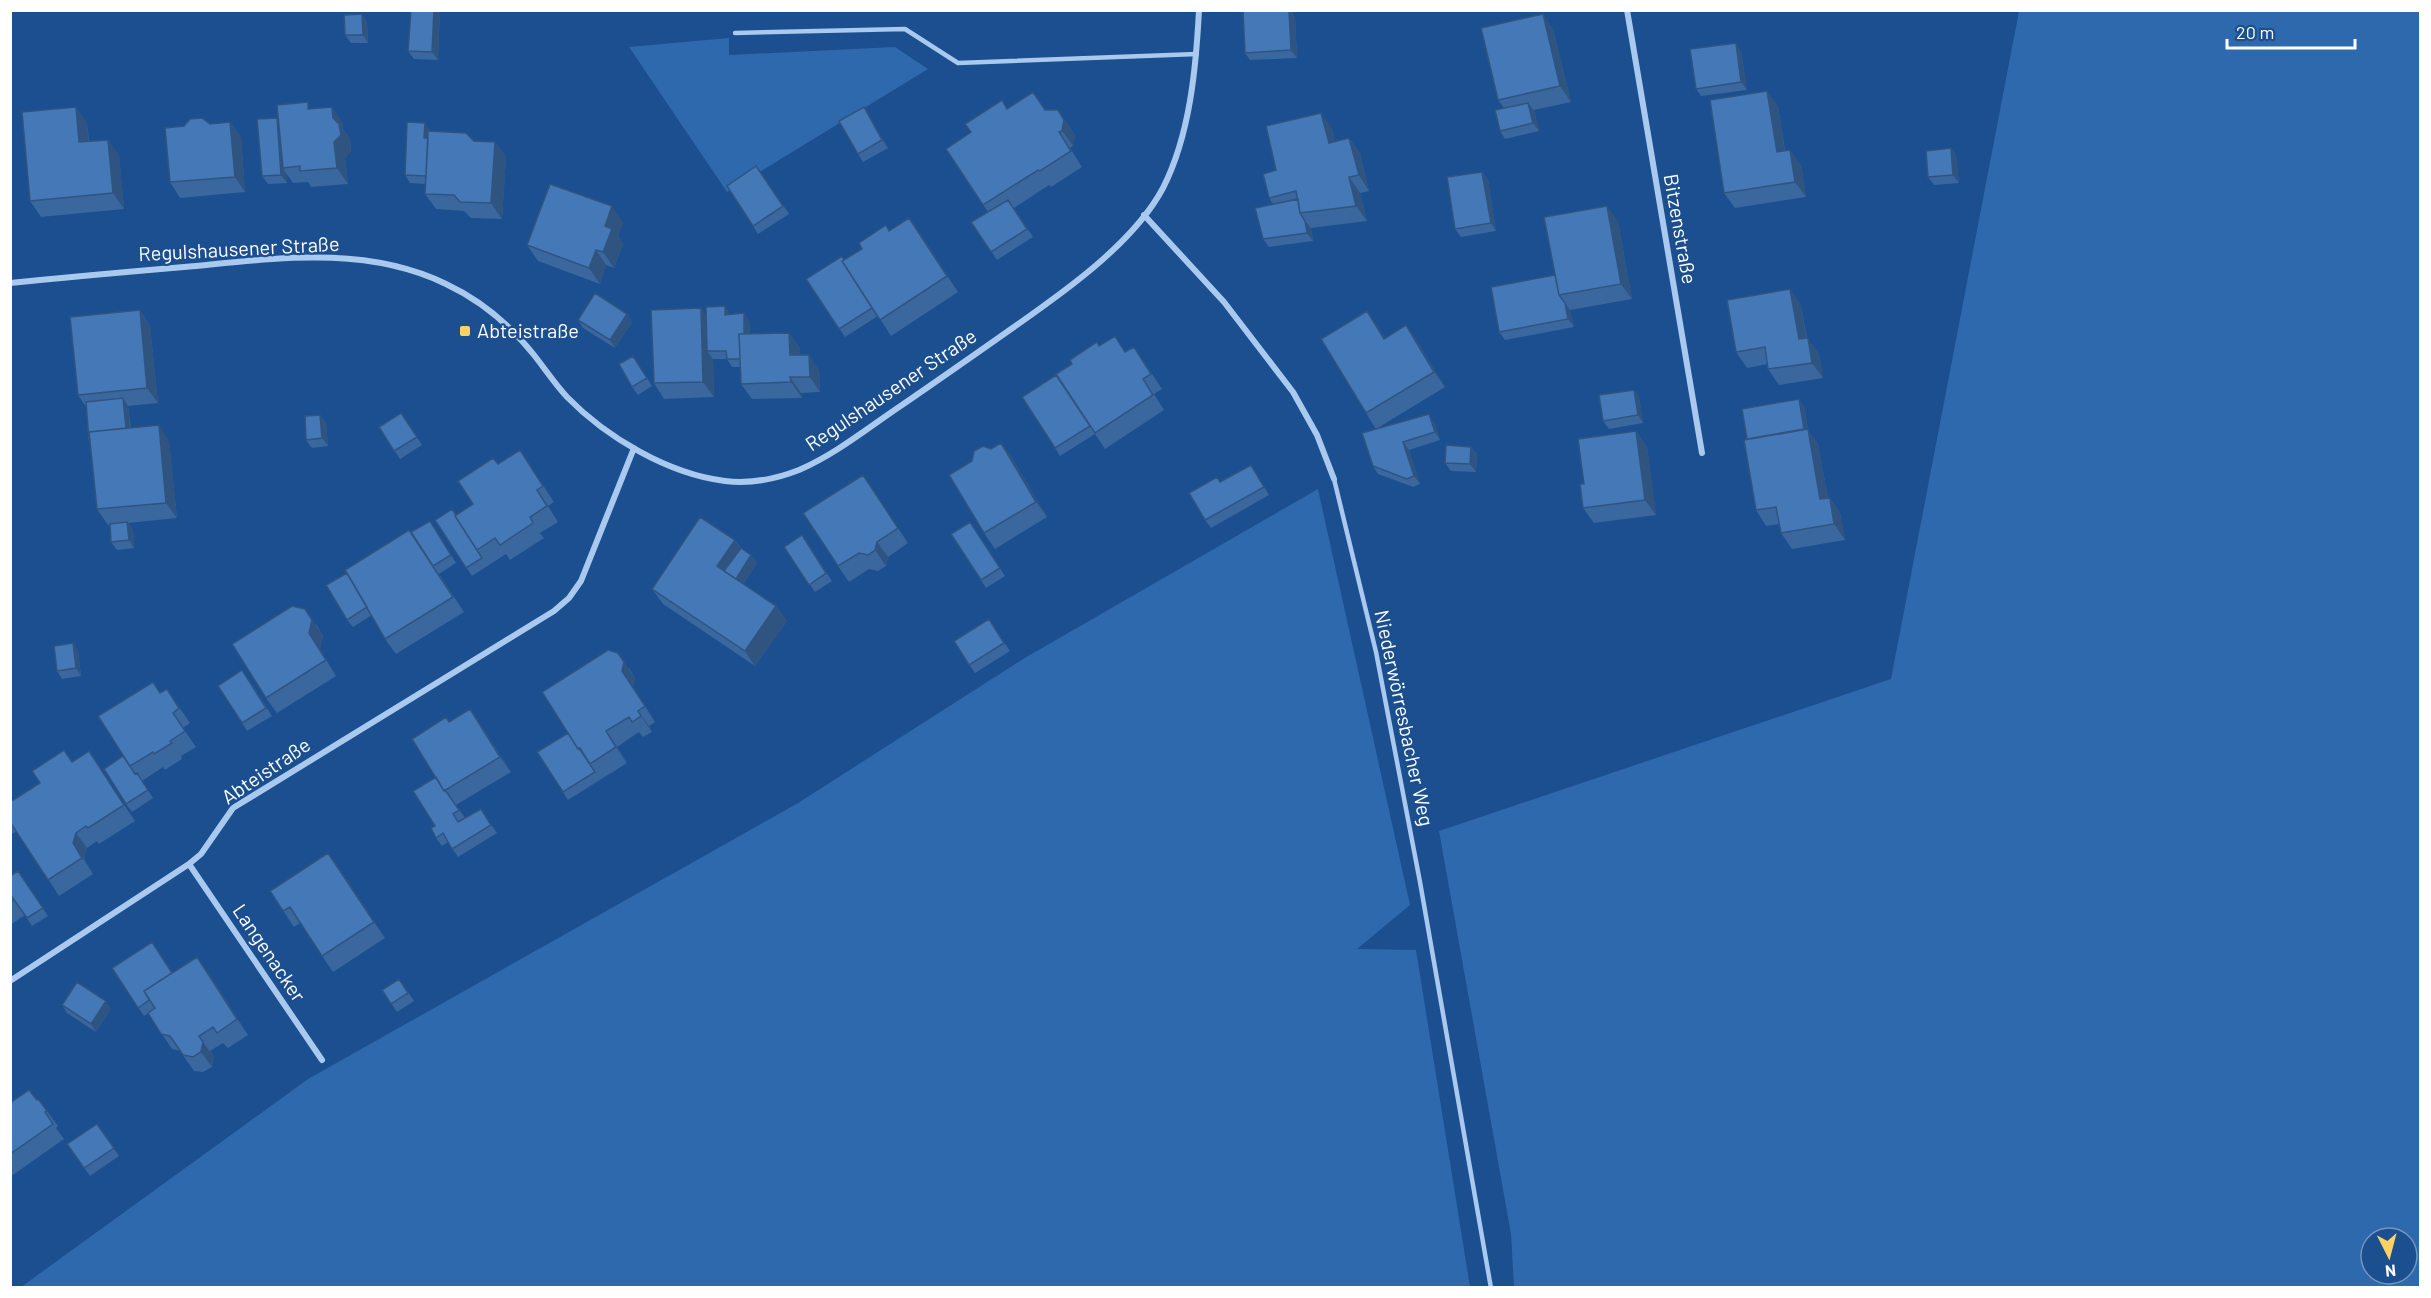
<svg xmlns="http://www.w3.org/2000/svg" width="2431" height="1298" font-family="Barlow,sans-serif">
<rect width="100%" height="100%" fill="#1b4f8f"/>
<!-- green -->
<path fill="#2e69ad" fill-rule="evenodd" d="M2019,11H2420V1287H1514L1511,1234L1439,831L1891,679ZM2371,1238H2407V1274H2371Z
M729,38V55L895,47L928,69L727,192L629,47Z
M1318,489L1410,905L1357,949L1416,950L1470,1287H21L308,1079L798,803L1023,659Z"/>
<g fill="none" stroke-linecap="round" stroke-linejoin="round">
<!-- service -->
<path stroke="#a9c9ee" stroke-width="4.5" d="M735,33L905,29L958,63L1197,54
M1334,479L1376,652L1420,882L1491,1288"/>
<!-- minor -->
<path stroke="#a9c9ee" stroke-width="6" d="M1627,10L1702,453
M1144,215L1224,302L1293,392L1317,435L1334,479
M10,283C68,277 126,272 184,267C272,259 364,244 446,284C480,300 511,326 534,355C545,369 555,384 567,397C606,437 668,474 725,481C750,484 776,479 799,470C836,454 869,427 902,405C940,379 977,353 1014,327C1064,292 1134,243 1163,188C1190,135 1196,68 1199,10
M189,864L322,1060
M10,981L189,864L201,854L233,808L554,611L569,598L581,581L634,448"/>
</g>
<!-- wall -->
<path fill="#3a679d" d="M411,10H440L438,60L414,59L408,51Z
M1067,10H1094L1068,12Z
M1263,10H1290L1295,17L1297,58L1250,60L1245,53Z
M362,14L367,22L368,43H351L345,35Z
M1553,29L1571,102L1534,110L1539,131L1505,139L1500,131L1504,108L1498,100Z
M1741,51L1747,90L1701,96L1696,89Z
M1778,106L1785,150L1801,165L1806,197L1735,208L1724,193Z
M864,107L888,148L863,162L858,154Z
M312,108L342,122L343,129L350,139L351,151L345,158L348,184L311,187L308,182L293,183L286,173L287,183L268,184L262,176L277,118L279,121Z
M1008,108L1058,110L1075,135L1073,146L1070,148L1082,167L1051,187L1049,185L1014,208L1033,237L997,260L971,222L988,212L946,149Z
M230,122L241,137L245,192L180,198L170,182L210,124Z
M87,123L89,141L119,155L124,209L41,217L30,201Z
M1332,128L1335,141L1349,138L1360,153L1369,191L1360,193L1367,221L1311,228L1313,241L1269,247L1263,239L1273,204L1269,198L1276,170Z
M430,131L474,141L495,142L506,157L502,219L471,218L464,211L436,209L425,194L426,184L410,183L405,175Z
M1951,148L1956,156L1959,183L1934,185L1928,177Z
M756,166L789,214L758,234L727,186Z
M1482,172L1488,180L1496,231L1461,237L1455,229Z
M1618,221L1632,299L1570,310L1574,327L1505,340L1499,332L1555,275Z
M623,222L618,236L623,244L614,268L606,265L600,284L538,261L527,245Z
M890,231L920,233L958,292L891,336L878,316L845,337L806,279L844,260Z
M1790,289L1801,305L1807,338L1819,354L1823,378L1779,385L1768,369V364L1747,368L1736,352Z
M701,308L706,316L744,313L749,321L750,334L789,333L800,348V355L819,370L820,392L801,393L802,398L752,399L741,384L740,367H732L727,359H713L714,397L664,399L654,383Z
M140,310L150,326L158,403L128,406L131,428L169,441L177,518L128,523L133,530L134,548L117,550L111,542L110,525H108L97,509L86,407L78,395Z
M627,314L632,322L615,348L583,328L578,320Z
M1406,325L1417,341L1445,387L1376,429L1366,413L1378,327L1385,338Z
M1099,346L1126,352L1144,362L1162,389L1154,394L1164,410L1105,449L1095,434L1060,456L1055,448Z
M633,356L652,386L638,395L632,387Z
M1634,390L1639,397L1643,423L1609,429L1603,421Z
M1804,406L1808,430L1818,444L1828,498H1830L1840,513L1845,540L1792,549L1781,533L1779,524L1766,526L1756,510L1747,439Z
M401,413L422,445L400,459L379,427Z
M320,415L326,423L328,446L312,448L306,440Z
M1434,422L1440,440L1409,450L1420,484L1413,487L1378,474L1373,466L1362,433Z
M1636,431L1647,447L1656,515L1594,523L1583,508L1584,484Z
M1001,443L1012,458L1047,517L995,549L984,533L991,449Z
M1471,447L1477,454L1476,472L1451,471L1445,463Z
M520,450L554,502L548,506L558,522L540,533L544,538L510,560L506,554L472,576L435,520L456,515L473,504L498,464Z
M1256,473L1269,495L1211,528L1205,520L1220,482Z
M863,475L908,543L888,557L886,566L878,571L869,569L849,582L838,566Z
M430,521L456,563L439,574L464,612L396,654L385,639L372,615L353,627L347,620L414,538Z
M970,522L1005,576L986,588L951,534Z
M802,535L832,581L815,592L784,547Z
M735,540L741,548L751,555L757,563L743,584L776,606L787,621L755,666L663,604L652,589Z
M989,619L1010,651L975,673L954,641Z
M316,624L323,636L320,649L336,676L277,713L266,698Z
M73,643L78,651L81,676L62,679L57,671Z
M629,668L635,678L633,686L655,722L649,726L652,732L643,737L639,732L617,747L627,763L568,800L537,752L568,733Z
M248,678L272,716L247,731L242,723Z
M167,689L190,723L183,728L196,747L181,756L182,759L165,770L163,767L142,781L153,798L132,812L126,804L123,756L161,693Z
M449,722L481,725L511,772L456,805L465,818L486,817L497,833L458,857L448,842L442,846L436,838L435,826L436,777Z
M89,751L135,821L99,844L97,841L87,848L84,859L93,874L59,896L17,831L10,835V802Z
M339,868L385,938L333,972L300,923L294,927L270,891Z
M18,871L48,916L32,926L25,915L10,925V876Z
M112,968L173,972H208L248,1035L228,1048L223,1043L210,1051L214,1057L212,1067L203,1072L194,1071L180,1051L172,1049L148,1013L144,1016Z
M399,979L414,1001L397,1012L382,990Z
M62,1005L111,1009L96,1032L67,1013Z
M37,1100L47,1111L58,1126L56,1128L64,1139L10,1177V1103Z
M97,1124L119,1156L90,1176L67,1144Z"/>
<!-- shaded-wall -->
<path fill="#305480" d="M434,10H440L438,60L432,52Z
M1289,10L1295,17L1297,58L1291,50Z
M362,14L367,22L368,43L363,35Z
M1543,14L1553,29L1571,102L1560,86Z
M1736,43L1741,51L1747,90L1741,82Z
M1767,91L1778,106L1787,167L1777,152Z
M1528,103L1534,111L1539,131L1533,123Z
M76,107L87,123L90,157L79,142Z
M332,107L342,122L343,129L350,139L351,151L345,158L348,184L337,168Z
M864,107L869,115L888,148L882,140Z
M1058,110L1075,135L1073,146L1062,131Z
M1321,113L1332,128L1340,159L1329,143Z
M277,118L282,126L283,168L286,173L287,183L281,175Z
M230,122L241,137L245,192L235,177Z
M425,123L430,131L429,146L424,138Z
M1349,138L1360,153L1369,191L1359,175Z
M108,140L119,155L124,209L113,193Z
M495,142L506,157L502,219L491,203Z
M1951,148L1956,156L1959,183L1953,175Z
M1790,150L1801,165L1806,197L1795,182Z
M1482,172L1488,180L1496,231L1491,223Z
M1349,177L1360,193L1367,221L1356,206Z
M612,206L623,222L618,236L623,244L614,268L603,252L605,226Z
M1607,206L1618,221L1632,299L1621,284Z
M909,218L920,233L958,292L947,276Z
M1305,221L1311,228L1313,241L1307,233Z
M596,250L606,265L600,284L589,268Z
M1790,289L1801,305L1809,355L1799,339Z
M1565,303L1570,310L1574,327L1568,319Z
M725,306L730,314L725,315Z
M701,308L712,324L707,351L713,359L714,397L703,382Z
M140,310L150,326L158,403L147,388Z
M1367,311L1378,327L1395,355L1384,339Z
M744,313L749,321L751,367L745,359Z
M627,314L632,322L615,348L610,340Z
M1406,325L1417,341L1445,387L1434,372Z
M789,333L800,348L801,371L790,355Z
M1808,338L1819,354L1823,378L1812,363Z
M809,355L819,370L820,392L810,377Z
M790,377L801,393L802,398L791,382Z
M1634,390L1639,397L1643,423L1638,415Z
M123,398L128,406L132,445L127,437Z
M1799,399L1804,406L1808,430L1818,444L1831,515L1820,499L1806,438Z
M1429,414L1434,422L1440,440L1435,432Z
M320,415L326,423L328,446L322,438Z
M159,425L169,441L177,518L166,503Z
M1636,431L1647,447L1656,515L1645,500Z
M1403,442L1409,450L1420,484L1414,476Z
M1001,443L1012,458L1047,517L1036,502Z
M1471,447L1477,454L1476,472L1470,464Z
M863,475L874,490L908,543L898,528Z
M1830,498L1840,513L1845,540L1834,524Z
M127,522L133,530L134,548L129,540Z
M735,540L746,556L722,574L717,566Z
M877,542L888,557L886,566L875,550Z
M751,555L757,563L739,589L734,581Z
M776,606L787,621L755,666L745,651Z
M305,609L323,636L320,649L336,676L309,633Z
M73,643L78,651L81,676L76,668Z
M618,653L635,678L633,686L655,722L622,671Z
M470,709L481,725L511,772L500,757Z
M638,711L649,726L652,732L641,716Z
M606,731L617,747L627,763L616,747Z
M89,751L100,767L135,821L124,805Z
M76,833L87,848L84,859L93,874L73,843Z
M328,853L339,868L385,938L374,922Z
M197,957L208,972L248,1035L237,1019Z
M106,1001L111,1009L96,1032L91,1024Z
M203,1042L214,1057L212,1067L201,1052Z"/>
<!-- building -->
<path fill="#4478b7" stroke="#305480" stroke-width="1.5" d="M411,10H434L432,52L408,51Z
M1263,10H1289L1291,50L1245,53L1243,11Z
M362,14L363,35H345L344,15Z
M1543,14L1560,86L1498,100L1481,28Z
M1736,43L1741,82L1696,89L1690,49Z
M1767,91L1777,152L1790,150L1795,182L1724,193L1710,100Z
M1033,92L1045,110H1058L1064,120L1062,131L1059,132L1071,151L1040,171L1038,170L983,205L946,149L971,132L965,124L1002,100L1007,109Z
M308,102V109L332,107L333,118L339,124L341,135L334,142L337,168L300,171V166L283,168L277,105Z
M1528,103L1533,123L1500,131L1495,110Z
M76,107L79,142L108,140L113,193L30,201L22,112Z
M864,107L882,140L858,154L839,121Z
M1321,113L1329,143L1349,138L1359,175L1349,177L1356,206L1300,213L1296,191L1269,198L1263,174L1276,170L1266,126Z
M202,118L210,124L230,122L235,177L170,182L165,128L184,126L190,119Z
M277,118L281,175L262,176L257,119Z
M407,122L425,123L424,138H428L426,176L405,175Z
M428,131L466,133L474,141L495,142L491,203L460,202L454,195L425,194Z
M1951,148L1953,175L1928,177L1926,151Z
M756,166L783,206L753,226L727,186Z
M1482,172L1491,223L1455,229L1447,177Z
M550,184L612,206L605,226L612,229L603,252L596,250L589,268L527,245Z
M1298,199L1300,213L1305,221L1307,233L1263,239L1255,208Z
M1008,200L1027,229L991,252L971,222Z
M1607,206L1621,284L1559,295L1544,217Z
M909,218L947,276L880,320L842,261L862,249L859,243L886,225L889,231Z
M842,256L844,260L842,261L872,308L839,329L806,279Z
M1555,275L1559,295L1565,303L1568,319L1499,332L1491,287Z
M1790,289L1799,339L1808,338L1812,363L1768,369L1765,347L1736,352L1727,300Z
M595,293L627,314L610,340L578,320Z
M725,306V315L744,313V334H739L740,359H727L726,351H707L706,307Z
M701,308L703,382L654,383L651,310Z
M140,310L147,388L78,395L70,317Z
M1367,311L1384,339L1406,325L1434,372L1366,413L1321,339Z
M789,333L790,355H809L810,377H790L791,382L741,384L739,334Z
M1115,336L1125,352L1134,347L1151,374L1143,379L1153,395L1095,433L1056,374L1072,364L1070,360L1097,342L1099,346Z
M633,356L647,378L632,387L619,364Z
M1056,375L1090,426L1055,448L1022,397Z
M1634,390L1638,415L1603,421L1599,395Z
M123,398L126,428L89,432L90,440H89L86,402Z
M1799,399L1804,429L1747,439L1742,409Z
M401,413L417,437L394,451L379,427Z
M1429,414L1435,432L1403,442L1414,476L1407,479L1373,466L1362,433Z
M320,415L322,438L306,440L305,416Z
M159,425L166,503L97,509L89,432Z
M1808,429L1820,499L1830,498L1834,524L1781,533L1776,507L1756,510L1744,440Z
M1636,431L1645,500L1583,508L1580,484H1584L1578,439Z
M1001,443L1036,502L984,533L949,475L972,461L974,451L983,446L991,449Z
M1446,445L1471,447L1470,464L1445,463Z
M520,450L543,486L537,490L547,506L530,517L533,523L500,545L495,538L477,550L455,516L473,504L458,481L493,458L498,464Z
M1251,465L1264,487L1205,520L1189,493L1217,477L1220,482Z
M863,475L898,528L877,542L875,550L868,555L859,553L838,566L803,513Z
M452,509L456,515L455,516L482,558L466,568L435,520Z
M700,517L735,540L717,566L776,606L745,651L652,589Z
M430,521L451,555L433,566L411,532Z
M127,522L129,540L111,542L110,524Z
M970,522L1000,568L981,580L951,534Z
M409,530L453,597L385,639L345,570Z
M802,535L826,573L809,585L784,547Z
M741,548L751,555L736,579L724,571Z
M347,573L367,607L347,620L326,585Z
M292,606L305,609L312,620L309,633L326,660L266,698L232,644Z
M989,619L1004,643L969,665L954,641Z
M73,643L76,668L57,671L54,646Z
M608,650L618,653L624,662L622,671L645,706L638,711L641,716L632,722L629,717L606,731L616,747L590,764L580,748L578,749L542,692Z
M242,670L266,708L242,723L218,686Z
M153,682L160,693L167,689L179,708L173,713L185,731L170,741L172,743L154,754L153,752L130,766L98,716Z
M470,709L500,757L444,791L412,739L446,717L449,722Z
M568,733L578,749L579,748L595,772L563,792L537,752Z
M64,750L72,762L89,751L124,805L88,828L86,826L76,833L73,843L82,858L48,880L10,822V802L40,783L32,771Z
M123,756L135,774L137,773L148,790L126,804L104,769Z
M436,777L444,791L445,790L459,810L453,814L458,822L481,809L491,825L452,849L443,833L436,838L431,828L435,826L413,791Z
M328,853L374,922L322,956L290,907L283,911L270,891Z
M18,871L43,908L27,918L10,894V876Z
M10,895L14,900L10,902Z
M152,942L172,973L144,991L149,1000L138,1008L112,968Z
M197,957L237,1019L217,1033L213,1027L199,1036L203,1042L201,1052L193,1057L183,1055L170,1036L161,1034L148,1013L155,1008L144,991Z
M399,979L408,993L391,1004L382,990Z
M77,982L106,1001L91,1024L62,1005Z
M29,1090L37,1100H39L47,1111L45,1112L53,1124L10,1154V1103Z
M97,1124L114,1148L84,1168L67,1144Z"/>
<!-- markers -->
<rect fill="#ffd166" stroke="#1b4f8f" stroke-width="2" x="459" y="325" width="12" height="12" rx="3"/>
<g text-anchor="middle" stroke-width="4.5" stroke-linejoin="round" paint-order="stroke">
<!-- street labels -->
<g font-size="20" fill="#fff" stroke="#1b4f8f">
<text transform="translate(1680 229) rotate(80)" y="7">Bitzenstraße</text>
<text transform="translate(239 249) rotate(-3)" y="7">Regulshausener Straße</text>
<text transform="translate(891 390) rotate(-34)" y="7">Regulshausener Straße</text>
<text transform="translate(1404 718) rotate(78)" y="7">Niederwörresbacher Weg</text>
<text transform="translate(266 771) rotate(-34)" y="7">Abteistraße</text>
<text transform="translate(269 953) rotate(56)" y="7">Langenacker</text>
</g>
<!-- poi labels -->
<g font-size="20" fill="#fff" stroke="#1b4f8f" text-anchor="start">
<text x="477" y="338">Abteistraße</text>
</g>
</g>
<!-- border -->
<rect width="2431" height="1298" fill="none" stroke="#ffffff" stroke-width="24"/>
<!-- north arrow -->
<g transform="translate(2389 1256) rotate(174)"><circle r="28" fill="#1b4f8f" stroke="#7695bc" stroke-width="1.5"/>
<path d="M0-4.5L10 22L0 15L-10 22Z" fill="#ffd166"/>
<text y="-9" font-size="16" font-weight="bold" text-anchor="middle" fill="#ffffff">N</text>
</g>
<!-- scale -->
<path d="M2227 39v9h128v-9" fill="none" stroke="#ffffff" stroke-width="3"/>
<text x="2236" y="39" font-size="18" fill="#ffffff" stroke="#1b4f8f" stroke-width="4.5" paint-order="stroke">20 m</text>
</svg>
